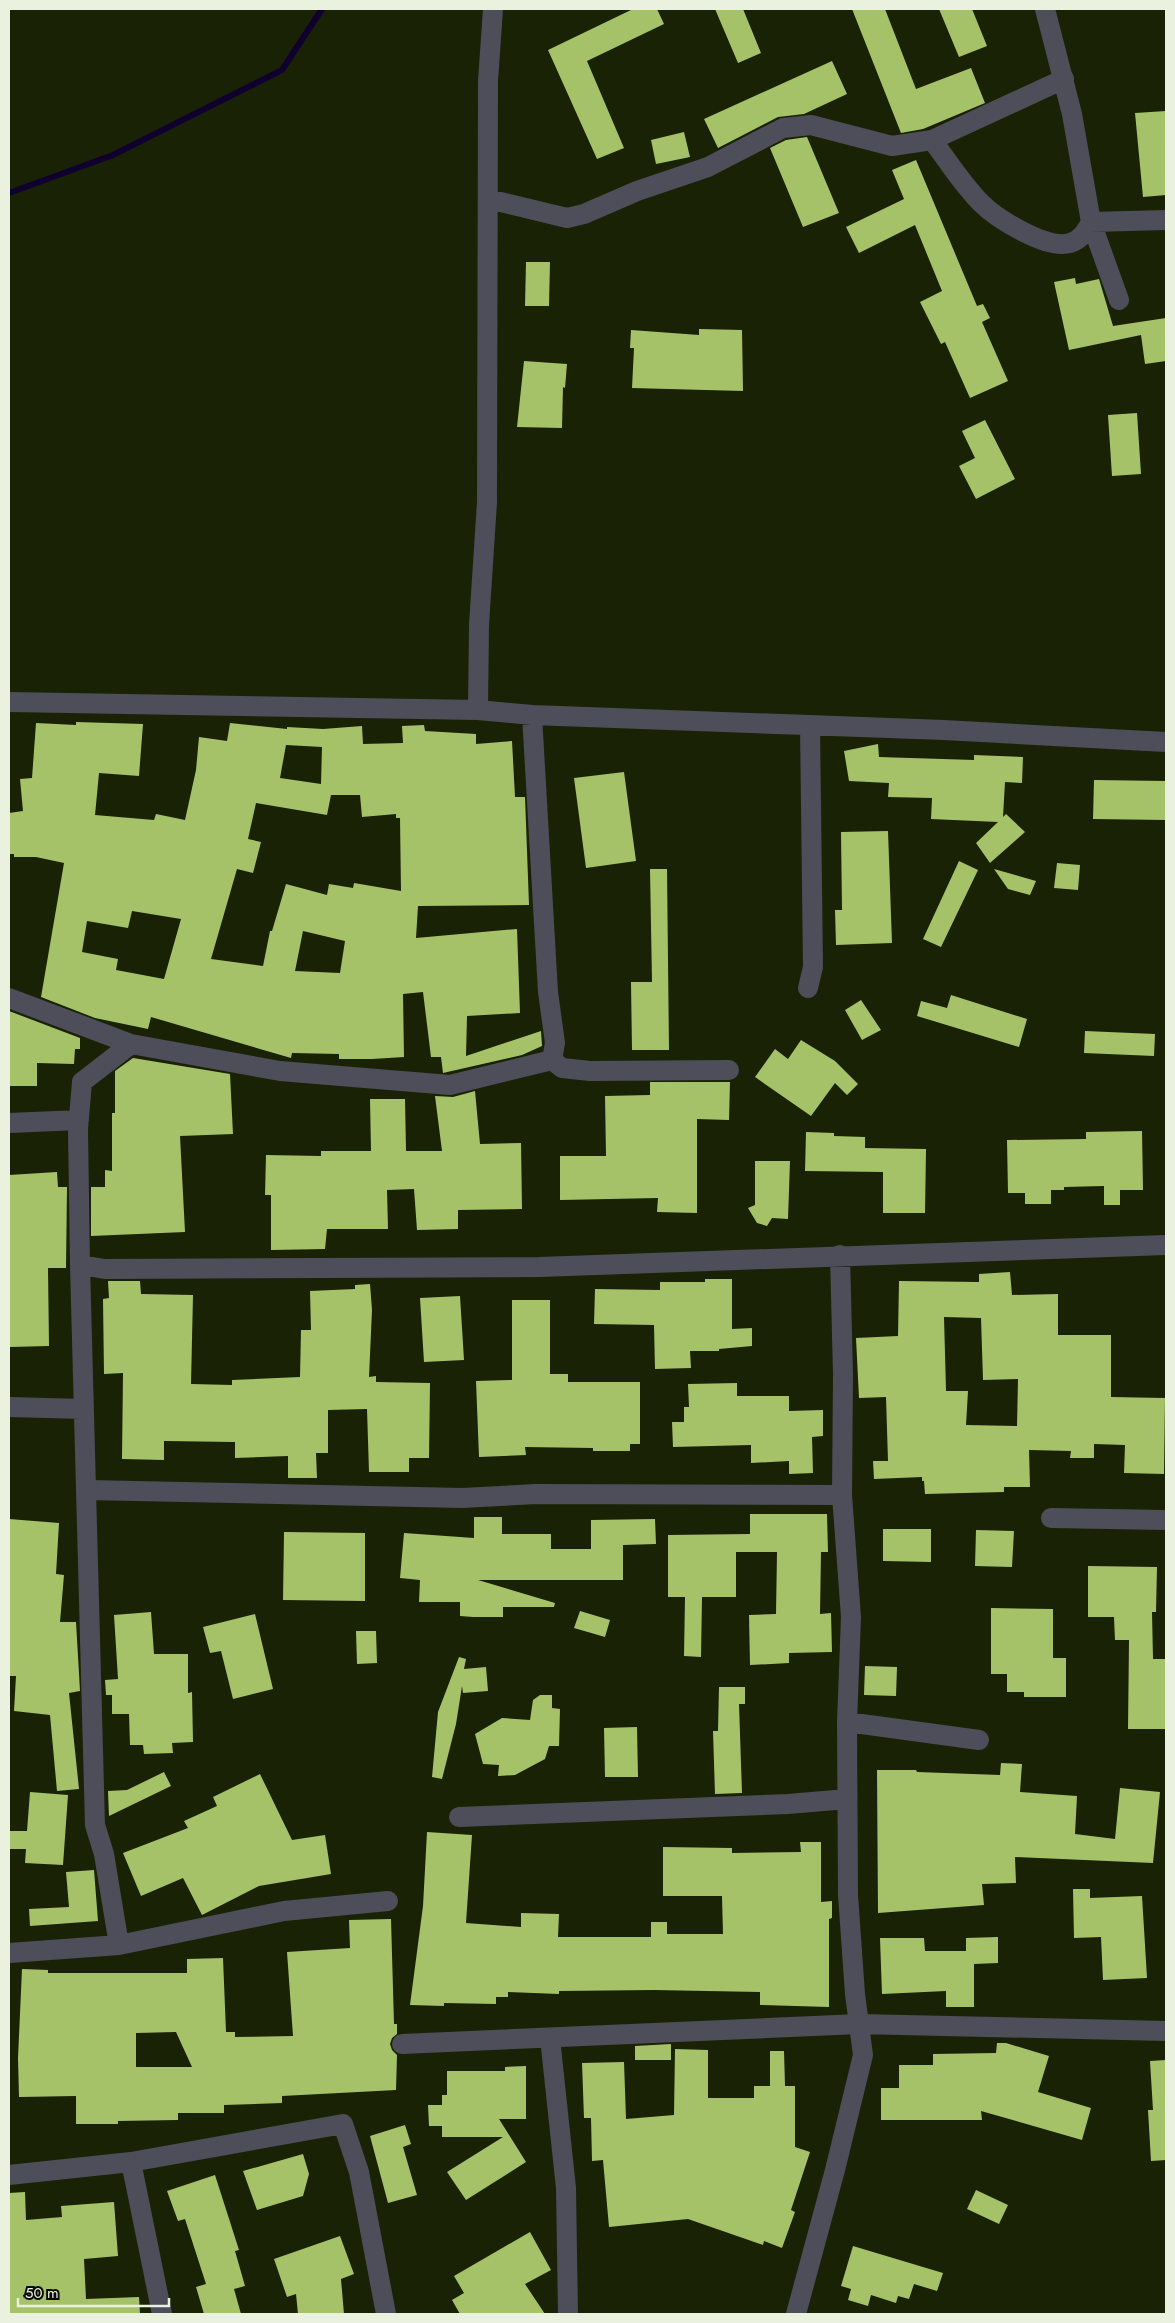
<svg xmlns="http://www.w3.org/2000/svg" width="1175" height="2323" font-family="Jost,sans-serif">
<rect width="100%" height="100%" fill="#1a2205"/>
<g fill="none" stroke-linecap="round" stroke-linejoin="round">
<!-- stream -->
<path stroke="#0f0030" stroke-width="6" d="M9,193L113,155L282,70L322,9"/>
</g>
<!-- building -->
<path fill="#a6c269" fill-rule="evenodd" d="M633,9H657L664,24L587,61L624,148L597,159L548,50Z
M715,9H743L761,53L738,63Z
M852,9H885L916,89L971,68L985,103L923,129L901,133Z
M939,9H972L987,46L959,57Z
M832,61L847,94L804,114L778,117L718,148L704,119Z
M1166,111V195L1143,197L1135,113Z
M684,132L690,157L656,164L651,140Z
M807,137L839,213L803,227L770,148L786,140Z
M916,160L977,306L983,304L990,318L982,322L1008,381L970,398L945,342L941,344L920,302L942,291L915,225L859,253L846,227L904,199L892,170Z
M526,262H550L549,306H525Z
M1075,278L1076,284L1099,279L1113,326L1166,318V361L1145,364L1141,335L1069,350L1054,282Z
M699,329L742,330L743,391L632,388L634,348H630L631,330L699,335Z
M524,361L567,364L565,388L563,387L562,428L517,427Z
M1137,413L1141,474L1112,476L1108,415Z
M985,420L1015,479L976,499L959,466L975,458L962,431Z
M76,722L143,724L139,776L99,773L95,815L154,820L156,814L185,820L196,770L199,737L227,741L230,723L287,729V727L323,729L362,726L363,744L403,743L402,726L424,725L425,731L476,734V744L512,741L515,797H525L529,905L418,906L416,938L517,929L520,1013L467,1016L466,1056L541,1031L542,1046L522,1055L443,1073L441,1057H431L423,992L403,994L404,1057L372,1059H339V1054L292,1053L291,1058L151,1017L148,1029L95,1018L41,997L64,863L36,857H14V854H9V813L23,811L20,779L32,778L36,723L76,725ZM286,745L322,747L321,784L280,778ZM331,795H360L362,817L396,814V818H400L401,891L354,883L353,888L329,884L327,895L286,884L272,931H270L263,966L211,959L237,869L253,873L261,842L248,839L256,803L327,815ZM132,911L181,919L164,979L116,970L118,959L82,952L87,921L128,928ZM303,931L345,941L340,973L295,971Z
M878,744L879,757L974,760V755L1023,757L1022,783L1005,782L1003,817L1006,814L1025,832L990,863L976,843L998,822L931,819L932,798L888,797L889,783L849,781L844,751Z
M624,772L636,861L586,868L574,778Z
M1094,780L1166,781V820L1093,819Z
M888,831L892,943L836,945L835,910H842L841,832Z
M959,861L978,870L941,947L923,939Z
M1057,863L1080,865L1078,890L1054,888Z
M650,869H667L669,1050H632L631,982H652Z
M994,869L1036,881L1030,895L1008,889Z
M951,995L1027,1019L1019,1047L917,1016L921,1001L947,1008Z
M861,1000L881,1030L862,1040L845,1010Z
M9,1011L80,1038V1049H75L74,1064L37,1063V1086H9Z
M1085,1031L1155,1034L1154,1056L1084,1053Z
M801,1040L835,1061L858,1084L847,1095L835,1083L811,1116L755,1077L775,1049L788,1059Z
M133,1058L230,1074L233,1134L180,1136L185,1232L91,1236V1187H105V1170L112,1171V1113H115V1071Z
M650,1082H730L729,1120L697,1119V1213L657,1212L658,1198L560,1200V1156H606L605,1096L650,1095Z
M475,1091L480,1144L521,1143L522,1209L458,1210V1229L417,1230L414,1189L387,1190L388,1229H327L325,1249L271,1250V1195H265L266,1155L321,1156V1151H371L370,1099H405L406,1151H442L435,1096L453,1097Z
M1142,1131L1143,1190H1120V1205H1104V1186L1064,1187V1190H1051V1204H1025V1193H1008L1007,1140L1086,1139V1132Z
M806,1132L834,1133V1136L865,1137V1148L926,1149L925,1213H883V1172L805,1171Z
M755,1161H790L788,1219L772,1218L767,1226L757,1223L748,1208L755,1205Z
M57,1172L58,1187H67L66,1268H48L49,1346L9,1347V1175Z
M1010,1272L1012,1295L1058,1294V1335H1111V1397L1165,1398L1164,1474L1124,1473L1125,1445L1094,1444V1458H1070L1071,1451L1029,1450L1030,1487H1004V1492L925,1494L924,1481H922V1477L874,1479L873,1461H888L886,1397L859,1398L856,1338L898,1336L899,1281L979,1282V1274ZM944,1317L981,1318L983,1380L1018,1379L1017,1426L966,1425L968,1391H946Z
M705,1279H732V1329L752,1328V1346L719,1349V1351H690L691,1368L655,1369L654,1325L594,1324L595,1289L660,1290V1282H705Z
M108,1281H140L141,1294L193,1295L191,1384L232,1385V1380L300,1377L301,1330H311L310,1291L355,1289V1285L370,1284L372,1310L369,1377L376,1376V1382L430,1383L429,1458H409V1472H369L367,1409L328,1410V1453H316L317,1478H288V1456L235,1458V1442L164,1441V1460L122,1459L123,1373L104,1374L103,1299L109,1298Z
M460,1296L464,1360L424,1362L420,1298Z
M512,1300H550V1374H568V1382H640V1444H630V1451H593V1448L525,1447L526,1455L479,1457L476,1381L512,1380Z
M737,1383V1396H789V1411L823,1410V1436L812,1437L813,1473L789,1474V1461L751,1463V1445L673,1447L672,1422H684V1407H689L688,1384Z
M750,1514H827L828,1552H821L820,1614L831,1613L832,1652L789,1653V1663L750,1665L749,1615L776,1614L777,1552H736V1597H702L701,1657L684,1656L685,1597H668V1535L750,1534Z
M474,1517H502V1534H551V1549H591V1520L655,1519L656,1544L623,1545V1580H478L555,1603L554,1607H503V1617H473L460,1616V1602H419L420,1580L400,1578L404,1533L474,1538Z
M9,1519L59,1523L56,1574L64,1575L60,1622H76L80,1691L69,1693L79,1789L57,1791L50,1715L14,1711L16,1676H9Z
M883,1529H931V1562L883,1561Z
M976,1530L1014,1531L1012,1567L975,1566Z
M284,1532L365,1533V1601L283,1600Z
M1088,1566L1157,1567L1156,1612H1152L1153,1659H1166V1729H1128L1129,1640H1115L1114,1617H1088Z
M991,1608L1053,1609V1658H1066V1697H1024V1692H1007V1674H991Z
M580,1611L610,1620L605,1637L574,1628Z
M151,1612L154,1654H188V1693L192,1692L193,1742L172,1743L173,1753L144,1754L143,1745H130L129,1714H112V1695H106L105,1680L118,1679L114,1615Z
M255,1614L273,1689L233,1699L221,1651L210,1653L203,1627Z
M356,1631H376L377,1663L357,1664Z
M459,1657L466,1659L464,1669L486,1667L488,1691L463,1693L462,1686L456,1724L442,1779L432,1777L438,1712Z
M865,1666L897,1667L896,1696L864,1695Z
M719,1687H745V1704H739L742,1793L715,1794L713,1731H718Z
M540,1695H552V1708L560,1709L559,1746H549L545,1759L515,1775L498,1776L499,1765L483,1764L475,1734L502,1718L530,1720L533,1700Z
M637,1727L638,1777H605L604,1728Z
M1001,1763L1022,1764L1020,1792L1077,1796L1075,1834L1115,1839L1120,1788L1160,1792L1153,1863L1015,1857L1016,1883L982,1884L984,1905L878,1913L877,1770H916L917,1772L1000,1775Z
M164,1772L171,1786L109,1816L108,1791L127,1790Z
M260,1774L292,1840L325,1835L331,1874L259,1886L202,1915L183,1878L141,1896L123,1853L188,1828L184,1821L217,1806L213,1797Z
M30,1792L68,1795L63,1865L25,1863L26,1849H9V1831H27Z
M427,1832L472,1835L466,1923L521,1927V1913L559,1914L558,1937H651V1922H667V1934H723L722,1896H663V1847L732,1848V1853L801,1852L800,1842H821V1902L832,1901V1918L829,1919V2007L760,2005V1992L654,1990L559,1991V1994L508,1992V1997H496V2004L444,2003V2006L410,2005L423,1906Z
M94,1870L98,1921L30,1926L29,1909L69,1907L66,1872Z
M1073,1889H1090V1898L1142,1896L1147,1978L1103,1980L1101,1937L1074,1938Z
M391,1919L394,2024H397V2034L392,2038L390,2044L392,2050L397,2055L396,2090L282,2096V2103L224,2105V2113H178V2120L118,2121V2124H76V2096L19,2097L18,2058L22,1969L48,1970V1973H187V1959L223,1958L226,2032H235V2037L293,2036L287,1952L350,1948L349,1920ZM176,2032L192,2067H136V2033Z
M998,1937V1963L974,1964V2007H946V1991L882,1994L880,1938H924L925,1951H966V1938Z
M997,2043H1006L1049,2056L1038,2092L1091,2108L1082,2140L981,2111L982,2120H881V2088H899V2065H933V2054L996,2053Z
M671,2044V2060H635V2046Z
M675,2049L708,2050V2098H754V2086H770V2051H784L785,2086H795V2147L810,2152L791,2210L795,2212L782,2248L764,2241L763,2245L688,2219L609,2227L603,2160L592,2161L591,2118H584L582,2063L624,2062L626,2119L674,2115Z
M1166,2060V2160L1151,2161L1148,2110H1153L1150,2061Z
M526,2066V2119H499L526,2162L466,2200L447,2172L503,2137H442V2126H429L428,2105H442V2095H447V2071H505V2067Z
M405,2125L411,2144L403,2147L417,2195L388,2203L370,2136Z
M303,2154L309,2174L303,2196L257,2210L243,2171Z
M215,2175L239,2250L235,2251L245,2286L234,2289L241,2314H204L196,2287L206,2284L185,2219L178,2221L167,2191Z
M976,2190L1008,2205L999,2224L967,2209Z
M25,2192L26,2220L62,2217L61,2206L114,2202L118,2256L84,2259L86,2299L139,2297L140,2314H9V2193Z
M530,2232L551,2270L525,2284L545,2314H460L452,2300L464,2293L454,2276Z
M340,2236L354,2274L341,2279L344,2314H298L296,2294L287,2297L274,2259Z
M853,2246L943,2273L937,2291L914,2284L909,2299L898,2296L896,2303L871,2295L868,2306L848,2300L851,2289L841,2286Z"/>
<g fill="none" stroke-linecap="round" stroke-linejoin="round">
<!-- street -->
<path stroke="#4e4d5a" stroke-width="20" d="M1045,9L1072,114L1091,222L1119,300
M932,140C948,161 962,184 981,203C997,219 1047,250 1070,243C1081,240 1086,231 1091,222L1166,220
M488,199L567,218L584,214L637,191L708,167L783,128L811,125L892,146L932,140L1064,79
M9,702L478,710L532,715L944,730L1166,742
M478,710L479,625L487,502L488,81L493,9
M532,715L548,992L555,1043L552,1060
M808,988L813,967L810,725
M9,998L131,1044L280,1071L450,1085L552,1060L562,1068L590,1071L729,1070
M131,1044L82,1082L78,1129L80,1265L105,1269L539,1267L1166,1245
M9,1123L79,1120
M80,1265L95,1825L104,1854L119,1945
M9,1407L83,1409
M87,1490L462,1498L536,1494L842,1495
M1051,1518L1166,1520
M847,1722L979,1740
M459,1817L788,1804L847,1799
M9,1953L119,1945L284,1911L388,1901
M550,2038L566,2188L568,2314
M402,2044L859,2024L1166,2031
M131,2162L162,2314
M9,2175L131,2162L343,2124L359,2172L386,2314
M796,2314L835,2170L863,2055L855,1994L848,1895L847,1722L851,1617L842,1495L843,1374L840,1255"/>
</g>
<!-- border -->
<rect width="1175" height="2323" fill="none" stroke="#eaf1df" stroke-width="20"/>
<!-- scale -->
<path d="M18 2298v8h151v-8" fill="none" stroke="#eaf1df" stroke-width="2.5"/>
<text x="25" y="2298" font-size="15" fill="#eaf1df" stroke="#070a02" stroke-width="4" paint-order="stroke">50 m</text>
</svg>
